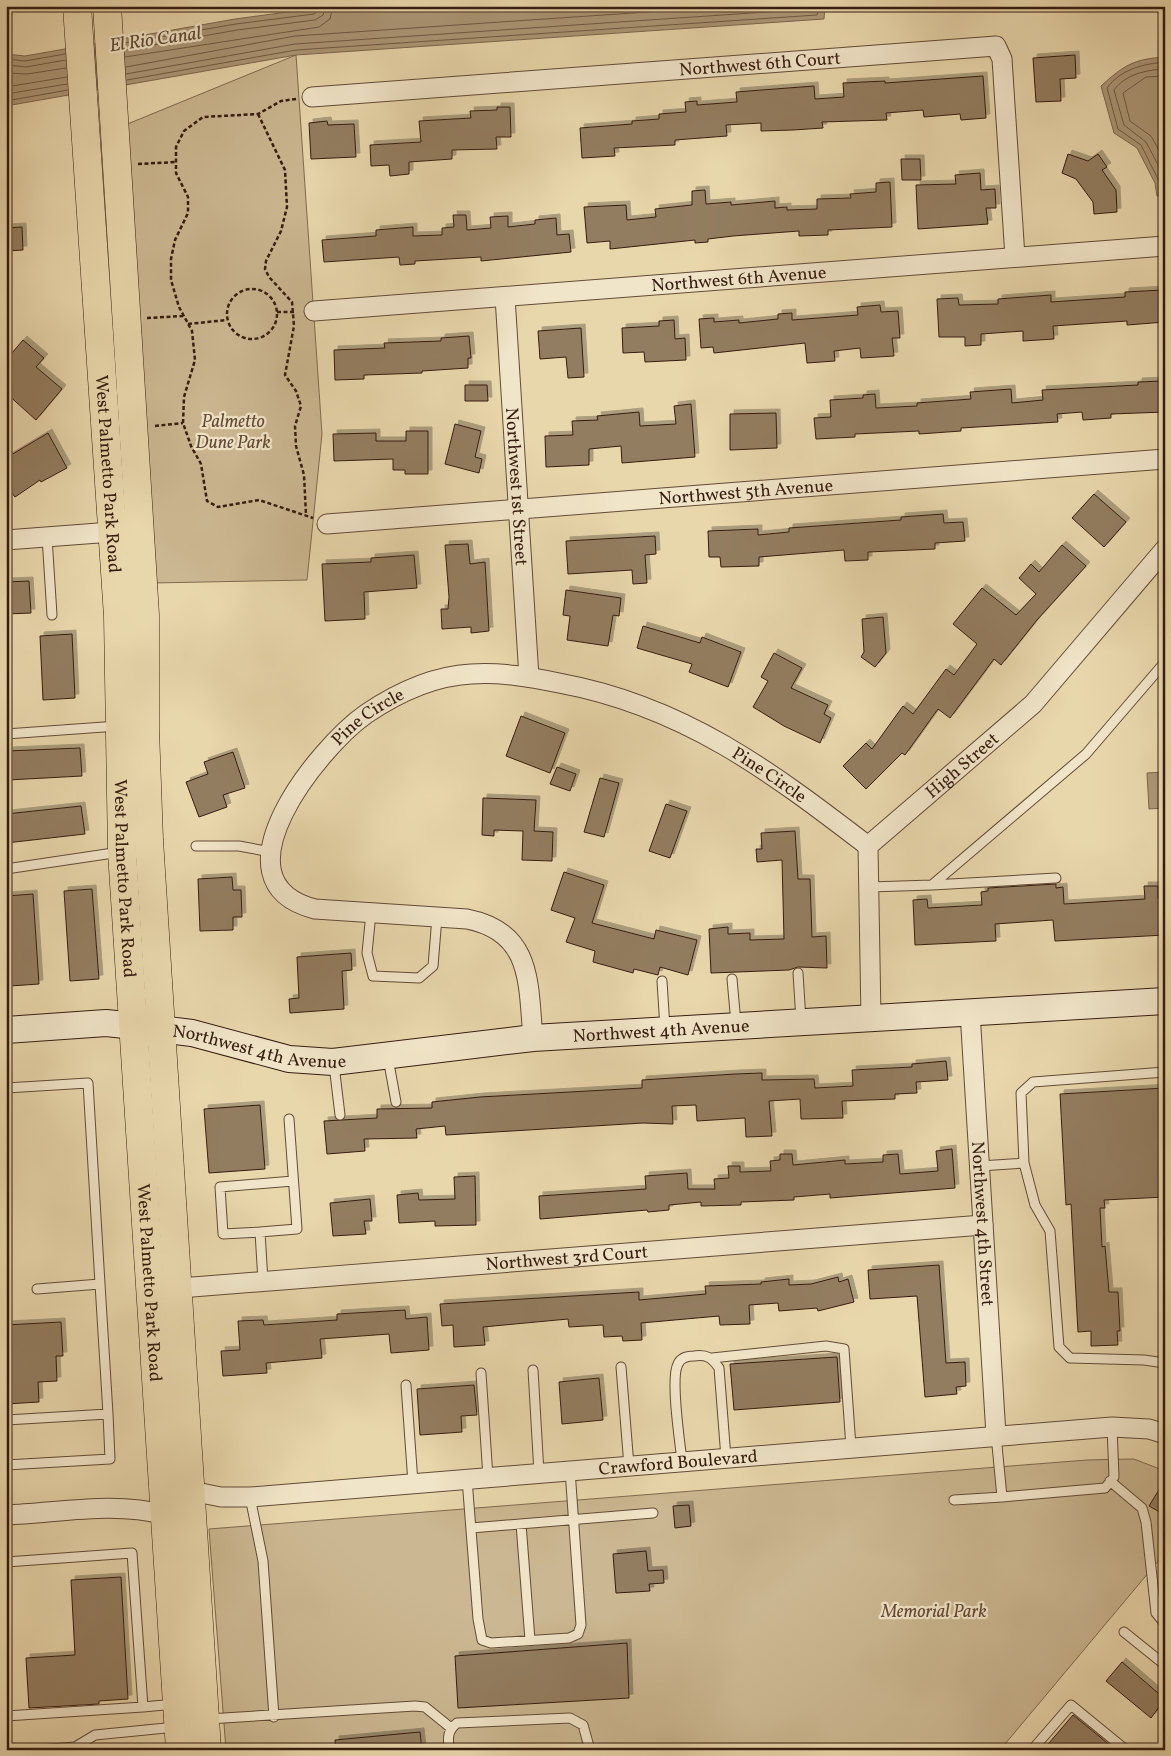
<svg xmlns="http://www.w3.org/2000/svg" width="1171" height="1756" font-family="Vollkorn,serif">
<defs>
<filter id="shadow"><feDropShadow dx="4" dy="-4" stdDeviation="0" flood-color="#0004"/></filter>
</defs>
<rect width="100%" height="100%" fill="#e9d7ac"/>
<filter id="stains"><feTurbulence type="fractalNoise" baseFrequency=".004" numOctaves="4"/><feColorMatrix values="0 0 0 0 .2 0 0 0 0 .09 0 0 0 0 .02 0 0 0 .5 -.17"/></filter>
<radialGradient id="worn" r=".72"><stop offset=".6" stop-color="#630" stop-opacity="0"/><stop offset="1" stop-color="#630" stop-opacity=".3"/></radialGradient>
<!-- green -->
<path fill="#cbb791" stroke="#806a50" d="M296,55L322,434L307,580L153,583L125,125Z
M1134,1459L1165,1471V1553L1000,1750H226L209,1529L1087,1460Z"/>
<!-- water -->
<path fill="#ac9777" stroke="#7d664e" d="M332,6H825L824,19L296,55L6,106V54L25,56L235,19Z
M1165,57V195L1157,196L1155,183L1137,148L1114,133L1101,86C1124,65 1134,59 1165,57Z
M1165,772V808L1149,809L1147,773Z"/>
<g fill="none" stroke-linecap="round" stroke-linejoin="round">
<!-- shore -->
<path stroke="#715a44" stroke-width="1" d="M124,43L236,24L314,14L318,11L319,6
M125,50L237,30L315,20L323,15L326,6
M125,57L319,27L330,19L333,6
M6,59L25,61L65,54
M1165,62C1143,64 1121,69 1107,88L1118,129L1141,145L1159,181L1161,189L1165,190
M6,65L26,67L66,60
M126,67L295,36L736,6
M1165,69C1146,70 1126,74 1114,90L1124,125L1146,142L1165,178
M6,73L27,74L66,68
M126,74L295,44L811,9L813,6
M1165,76L1146,77L1123,93L1130,121L1151,136L1165,161
M127,80L296,50L817,15L820,6
M6,87L67,77
M6,94L67,84
M6,101L68,90"/>
</g>
<!-- building -->
<path fill="#937d61" stroke="#361c10" filter="url(#shadow)" d="M1075,55L1076,78L1060,79L1061,101L1036,102L1033,58Z
M983,76L986,118L961,120L960,114L924,117L923,110L886,113L887,120L822,122L823,128L793,130L761,131V123L726,125L727,136L675,140V145L614,148L615,156L582,158L580,128L632,124V121L659,119V114L686,112L685,102L697,101V105L737,102L736,92L814,86L815,99L844,97L843,83L885,81V83Z
M497,107H510L511,137H496L497,149L452,150V159L409,162V174L390,176L389,165L371,166L370,145L421,142L419,121L471,118L470,111L497,110Z
M327,121L328,125L354,124L356,157L311,159L309,123Z
M1068,154L1088,161L1098,154L1107,167L1102,170L1116,190L1117,212L1094,214L1093,202L1076,179L1062,173Z
M901,159H920L921,180H902Z
M980,173L981,190L995,189L996,208H986L988,224L918,229L916,185L956,184L955,175Z
M890,182L892,227L828,230V235L799,236V231L733,236L708,239V242L695,243V240L610,249V241L587,243L584,207L626,205L627,220L656,217L655,209L692,205V191L705,190L706,204L731,202V205L775,201V208L787,207V210L817,209V199L851,198L850,194L876,192V183Z
M453,215H466L467,230L491,228L490,217L508,216V227L535,224V220L556,218L557,235L569,234L571,252L481,261V257L415,261V264L400,265L399,257L324,262L322,240L376,236V230L413,227V236L442,235V228L454,227Z
M22,227L23,250L6,251V228Z
M1163,290L1165,322L1127,325V321L1053,326L1054,339L1023,341V331L981,334V345L965,346V337H939L937,299L958,298L959,305L998,304V299L1051,295V302L1125,297V292Z
M880,305L881,312L898,311L900,338H892L894,356L861,358L860,348L834,351L835,361L807,363L805,343L714,353L713,347L701,348L699,319L714,318V322L739,320V323L778,319V314L792,313V320L858,315L857,307Z
M674,320L675,339L685,338L686,360L645,362L644,352L623,353L622,328L659,326V321Z
M581,328L584,377L568,378L566,357L540,359L538,331Z
M469,336L471,358H468V368L422,371V373L364,375V379L335,380L334,350L385,348L384,343L441,341V338Z
M23,340L44,358L36,367L62,389L36,420L6,393V360Z
M1162,381V388H1165V412L1111,414V418L1083,420L1082,412L1057,414L1058,422L961,428V431L919,434V431L855,434V437L816,439L814,418L831,417L830,400L863,398V395L875,394L876,408L917,406V403L971,399L970,392L1011,389L1012,403L1043,400L1042,390L1138,385V382Z
M465,385H487L488,401H465Z
M691,404L695,457L622,463L621,446L589,449V465L546,467L545,436L573,435L572,421L598,420L597,416L639,412L640,426L676,424L674,406Z
M776,413L777,448L730,450V414Z
M455,424L481,431L475,457L482,459L479,473L445,464Z
M406,431H428V474H405V470H393V459L334,461L333,434L376,433V441H406Z
M48,433L67,468L41,482L40,480L15,497L6,485V458Z
M1094,494L1126,522L1104,547L1072,518Z
M943,514L944,523L963,522L965,541L935,543V549L868,552V560L845,561L844,550L759,557V566L721,567L720,557H709L708,531L758,529V535L789,532V528L901,520V517Z
M655,536L656,554L645,555L647,583L633,584L632,570L568,574L566,541Z
M468,544L470,564L485,562L489,631L471,633V627L442,629L441,609H448L449,597L445,545Z
M1062,545L1086,566L1037,620L1001,665L994,659L950,718L938,709L905,755L902,753L866,789L843,766L866,743L872,749L903,706L913,714L946,669L954,675L977,644L953,624L982,588L1016,615L1036,594L1019,578L1031,564L1039,572Z
M414,555L417,588L364,592L365,619L325,621L322,564L371,562V558Z
M29,581L31,613L6,614V582Z
M566,590L621,598L619,616L613,615L608,646L567,640L570,616L563,615Z
M883,617L886,653L875,667L861,657L864,652L862,619Z
M643,626L700,643L702,637L741,652L728,687L689,672L692,664L637,648Z
M72,634L75,698L43,700L40,636Z
M774,653L802,668L791,688L828,705L824,714L831,718L820,743L784,726L753,707L768,681L761,677Z
M521,716L565,733L550,773L506,756Z
M80,748L82,776L8,780L7,751Z
M233,752L245,788L223,795L227,807L199,817L186,782L208,774L204,762Z
M557,767L576,774L570,791L550,784Z
M600,778L619,783L604,837L584,832Z
M483,798L536,800L534,831L553,832L552,861L522,860L523,831L494,830V836L482,835Z
M666,804L687,811L670,858L649,851Z
M81,806L85,834L6,843V814Z
M795,831L798,879H810L812,937L826,936L827,968L798,967L789,970L711,973L709,929L728,927V934L750,933V940L784,939L782,860L757,862L756,849H762L761,833Z
M564,872L604,885L592,923L654,939L656,930L697,940L688,975L660,967L658,975L634,969L633,973L593,962L595,951L566,942L575,918L551,910Z
M232,877L233,890H241L242,917H233V930L200,931L198,879Z
M1056,884V888L1063,887L1064,904L1145,899L1144,886H1158V898H1165V935L1055,941L1053,920L995,924L996,941L915,945L913,900L927,899L928,908L982,905L981,892L988,891V888Z
M92,889L99,979L70,981L64,891Z
M33,894L39,984L10,986L6,896Z
M351,953L352,970L342,971L344,1009L290,1013L289,999L299,998L297,957Z
M946,1061L948,1080L916,1082L917,1093L895,1094V1099L842,1101L843,1118L801,1119L800,1099L769,1101L772,1136L746,1137L745,1118L697,1121L696,1105L672,1106L673,1124L643,1123L446,1135L445,1126L416,1129L417,1138L364,1139L365,1151L327,1154L324,1121L377,1118V1109L432,1108V1102L480,1097L642,1088V1080L735,1074L762,1073V1080L814,1079L815,1088L853,1086L852,1070L912,1067V1064Z
M1165,1088V1197L1104,1200L1105,1208H1100L1102,1247L1105,1246L1109,1292H1118L1120,1331H1117L1118,1345L1091,1346V1331L1078,1332L1071,1204L1066,1205L1060,1094Z
M260,1105L265,1169L209,1173L204,1109Z
M952,1149L955,1188L830,1198V1194L794,1197V1200L741,1202V1205L701,1206V1202L669,1205V1210L648,1212L647,1210L540,1219L539,1196L646,1189L645,1176L687,1173L688,1189H715L714,1179L729,1178L728,1166H740V1172L771,1171L770,1161L780,1160V1154H792L793,1165L845,1160V1164L883,1162V1155L898,1154L900,1174L938,1171L936,1151Z
M475,1176L476,1225L435,1226V1221L399,1223L397,1195L418,1193L419,1200L455,1199L454,1177Z
M370,1199L372,1221H364L366,1234L333,1236L330,1203Z
M939,1265L946,1363L965,1362L966,1386L956,1387L957,1394L925,1397L917,1296L870,1299L868,1270Z
M838,1277L839,1282L848,1279L854,1302L818,1311L817,1308L779,1311L778,1303L749,1305L750,1324L720,1325L719,1316L641,1323L642,1340L623,1341L622,1336L604,1337L603,1325L569,1327L568,1319L483,1327L485,1345L454,1347L453,1325L442,1326L440,1304L639,1292V1300L706,1294L705,1286L761,1284V1282L789,1279V1285L811,1284Z
M405,1310L406,1319L427,1317L429,1350L391,1353L389,1334L320,1339L322,1358L266,1363L267,1373L223,1376L221,1351L240,1350L238,1321L263,1320L264,1325L337,1320V1314Z
M61,1322L63,1356H56L57,1381L38,1382L39,1402L6,1404V1325Z
M837,1357L840,1402L734,1410L730,1364Z
M599,1378L603,1420L562,1424L559,1382Z
M474,1385L477,1415L461,1416L462,1432L420,1435L417,1389Z
M1165,1480V1515L1149,1506Z
M689,1505L691,1526L675,1528L673,1506Z
M646,1551L648,1571L663,1570L664,1583L649,1584L650,1591L616,1593L613,1554Z
M121,1577L128,1699L99,1701V1704L29,1708L26,1658L75,1655L71,1580Z
M627,1643L629,1698L458,1708L455,1656Z
M1122,1662L1165,1699L1151,1718L1106,1681Z
M1073,1715L1100,1737L1115,1750H1043Z
M420,1732L422,1750H336L335,1740Z"/>
<g fill="none" stroke-linecap="round" stroke-linejoin="round">
<!-- lane casing -->
<g stroke="#634b37" stroke-width="11">
<path id="lane" d="M47,537L52,615
M6,734L118,726
M196,846H239L271,852
M6,869L120,852
M932,885L1056,878
M869,887L932,885L1086,754L1165,662
M371,913L367,953L373,976L419,978L433,966L437,917
M798,973L801,1020
M732,979L736,1023
M662,981L665,1028
M388,1058L396,1102
M334,1065L340,1115
M6,1088L88,1083L100,1284
M1024,1163L1035,1205L1050,1231L1059,1347L1070,1358L1144,1360L1165,1363
M980,1166L1024,1163L1021,1093L1033,1082L1165,1072
M260,1232L223,1234L220,1187L293,1181
M263,1281L260,1232L297,1229L289,1119
M37,1289L100,1284L108,1414
M712,1358L826,1346L844,1349L851,1447
M621,1367L629,1466
M533,1370L539,1473
M481,1373L488,1477
M406,1385L413,1483
M6,1420L108,1414L110,1459L6,1465
M682,1461C680,1442 670,1378 678,1364C681,1357 688,1356 694,1356C707,1354 712,1358 719,1368L726,1458
M467,1479L478,1619L482,1640L491,1643L569,1638L578,1634L581,1625L570,1470
M1110,1481L1142,1508L1146,1522L1156,1613L1165,1624
M250,1497L263,1561L274,1717
M1002,1497L1105,1488L1114,1477L1112,1427
M954,1500L1002,1497L996,1435
M521,1524L530,1640
M471,1528L653,1513
M6,1562L132,1553L143,1707L175,1704
M1124,1632L1165,1665
M6,1716L143,1707
M208,1719L415,1706L425,1707L451,1728
M39,1750L75,1747L95,1735L176,1727
M449,1750C448,1738 447,1731 457,1723L570,1718L583,1725L590,1750
M1032,1750L1071,1705L1126,1750"/>
</g>
<!-- street casing -->
<g stroke="#634b37" stroke-width="21">
<g id="street">
<path id="s1" d="M312,97L996,46L1002,59L1015,257"/>
<path id="s2" d="M505,297L529,677"/>
<path id="s3" d="M314,311L1165,246"/>
<path id="s4" d="M327,524L1165,459"/>
<path d="M6,540L125,531"/>
<path id="s5" d="M970,1012L996,1435"/>
<path id="s6" d="M871,1018L868,846L1033,704L1165,549"/>
<path id="s7" d="M533,1038C528,984 533,932 467,919L315,909C209,882 319,747 366,714C397,693 433,676 471,674C501,672 530,677 559,683C684,706 770,771 868,846"/>
<path id="s8" d="M167,1289L983,1225"/>
<path id="s9" d="M191,1491L221,1497H250L1112,1427L1149,1429L1165,1434"/>
<path d="M6,1515C59,1513 114,1501 165,1515"/>
</g>
</g>
<!-- secondary casing -->
<g stroke="#361c10" stroke-width="28">
<g id="secondary">
<path id="s10" d="M6,1030L106,1023L135,1026L192,1033L289,1059L333,1062L533,1038L1165,1001"/>
</g>
</g>
<!-- primary casing -->
<g stroke="#361c10" stroke-width="29">
<g id="primary">
<path id="s11" d="M77,6L118,616L122,852L180,1750"/>
<path d="M107,6L145,615V730L149,840L207,1750"/>
</g>
</g>
<!-- path -->
<path stroke="#361c10" stroke-width="2.5" stroke-dasharray="4 2.5" stroke-linecap="butt" d="M296,99L281,101L258,114L203,117L184,131L176,147V173L188,197V213L175,240L171,259V280L179,307L192,331L195,360L184,397L183,423L191,446L201,464L207,501L218,507L259,500L313,518
M258,114L285,170L287,207L281,231L266,261L265,269L269,277L292,302L294,326L285,375L296,391L301,406L295,426L296,446L304,475L306,515
M138,164L176,162
M227 314a25 25 0 1 1 50 0a25 25 0 1 1-50 0Z
M277,312H295
M147,318L183,316
M188,324L227,320
M155,426L183,423"/>
<!-- lane -->
<use href="#lane" stroke="#f1e5c9" stroke-width="9"/>
<!-- street -->
<use href="#street" stroke="#f1e5c9" stroke-width="19"/>
<!-- secondary -->
<use href="#secondary" stroke="#f1e5c9" stroke-width="26"/>
<!-- primary -->
<use href="#primary" stroke="#e9d7ac" stroke-width="28"/>
</g>
<g text-anchor="middle" stroke-width="4.5" stroke-linejoin="round" paint-order="stroke">
<!-- street labels -->
<g font-size="18" fill="#361c10" stroke="#f1e5c9">
<text dy="6" stroke="none"><textPath href="#s1" startOffset="449">Northwest 6th Court</textPath></text>
<text dy="6" stroke="none"><textPath href="#s3" startOffset="426">Northwest 6th Avenue</textPath></text>
<text dy="6" stroke="none"><textPath href="#s11" startOffset="469">West Palmetto Park Road</textPath></text>
<text dy="6" stroke="none"><textPath href="#s2" startOffset="190">Northwest 1st Street</textPath></text>
<text dy="6" stroke="none"><textPath href="#s4" startOffset="420">Northwest 5th Avenue</textPath></text>
<text dy="6" stroke="none"><textPath href="#s7" startOffset="554">Pine Circle</textPath></text>
<text dy="6" stroke="none"><textPath href="#s6" startOffset="296">High Street</textPath></text>
<text dy="6" stroke="none"><textPath href="#s7" startOffset="988">Pine Circle</textPath></text>
<text dy="6" stroke="none"><textPath href="#s11" startOffset="874">West Palmetto Park Road</textPath></text>
<text dy="6" stroke="none"><textPath href="#s10" startOffset="661">Northwest 4th Avenue</textPath></text>
<text dy="6" stroke="none"><textPath href="#s10" startOffset="256">Northwest 4th Avenue</textPath></text>
<text dy="6" stroke="none"><textPath href="#s5" startOffset="212">Northwest 4th Street</textPath></text>
<text dy="6" stroke="none"><textPath href="#s8" startOffset="401">Northwest 3rd Court</textPath></text>
<text dy="6" stroke="none"><textPath href="#s11" startOffset="1279">West Palmetto Park Road</textPath></text>
<text dy="6" stroke="none"><textPath href="#s9" startOffset="489">Crawford Boulevard</textPath></text>
</g>
<!-- park labels -->
<g font-size="18" font-style="italic" fill="#634a37" stroke="#f1e5c9">
<text x="233" y="427">Palmetto<tspan x="233" dy="21">Dune Park</tspan></text>
<text x="934" y="1617">Memorial Park</text>
</g>
<!-- water labels -->
<g font-size="19" font-style="italic" fill="#5f4734" stroke="#f1e5c9">
<text transform="translate(155 38) rotate(-8)" y="7">El Rio Canal</text>
</g>
</g>
<!-- margin -->
<rect width="1171" height="1756" fill="none" stroke="#e9d7ac" stroke-width="25"/>
<rect x="8" y="8" width="1156" height="1741" fill="none" stroke="#361c10" stroke-width="2.5"/>
<rect x="12" y="12" width="1146" height="1731" fill="none" stroke="#361c10"/>
<rect width="100%" height="100%" filter="url(#stains)"/>
<rect width="100%" height="100%" fill="url(#worn)"/>
</svg>
